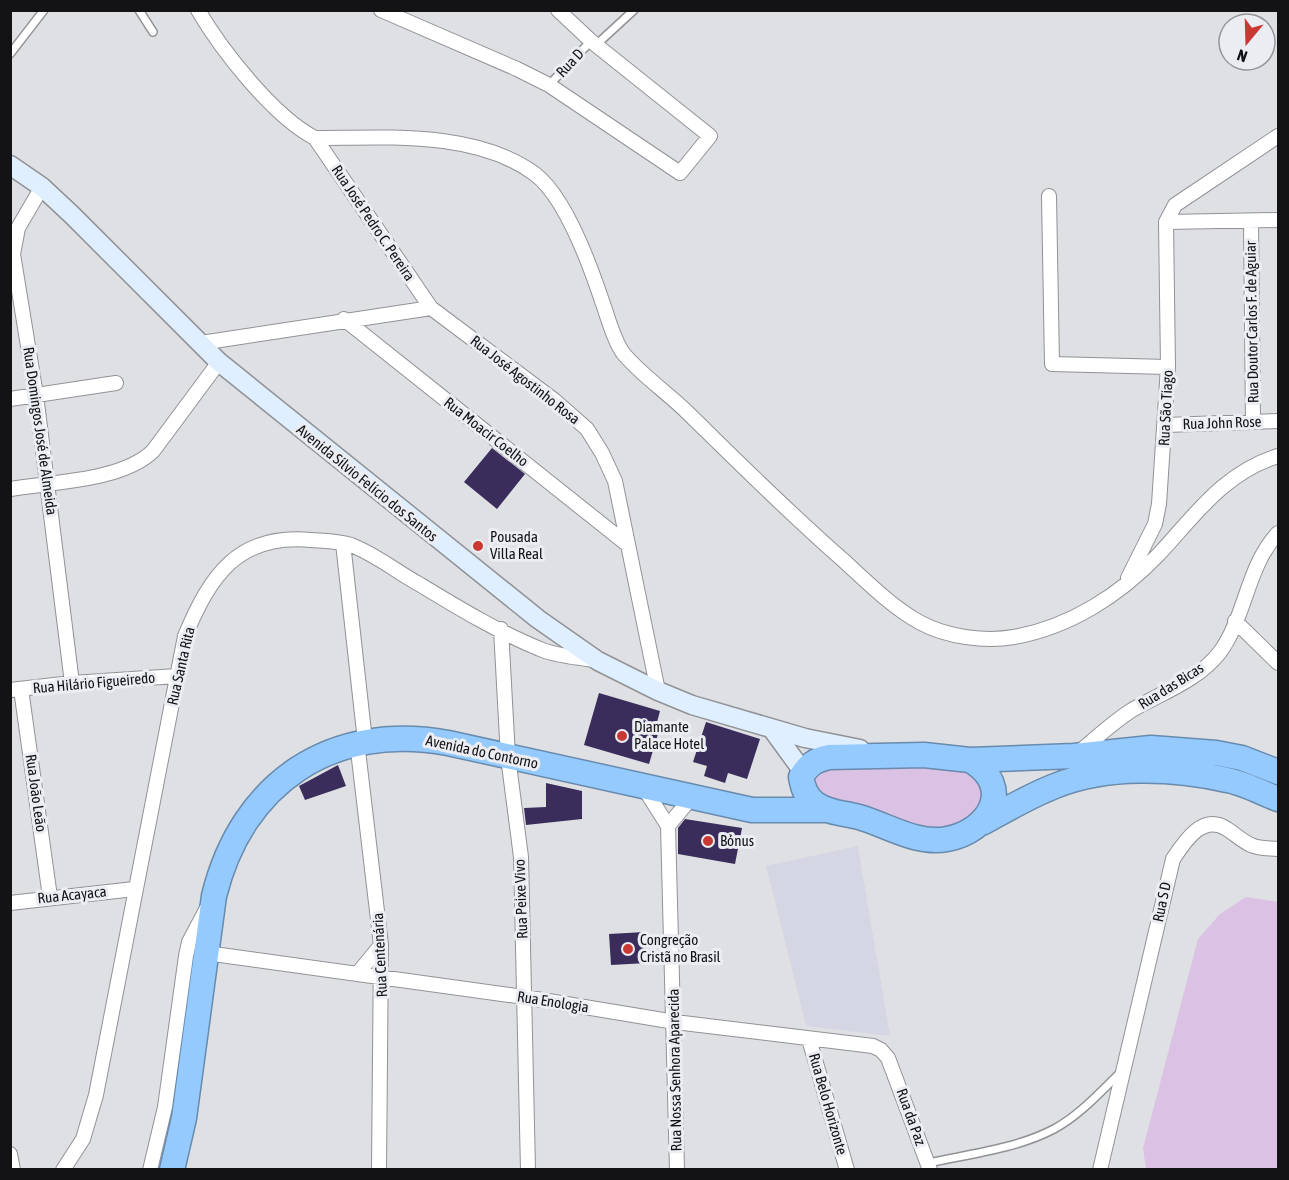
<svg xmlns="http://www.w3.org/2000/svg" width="1289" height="1180" font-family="'Asap Condensed',sans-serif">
<rect width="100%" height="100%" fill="#dee0e4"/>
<!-- built -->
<path fill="#d4d7e3" d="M858,846L890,1036L806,1026L766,866Z"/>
<!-- green -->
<path fill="#dbc1e4" d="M889,764L972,770L986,792L978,813L956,826L922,828L825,801L810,789V769Z
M1246,897L1278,902V1169H1146L1143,1148L1198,939L1220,914Z"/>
<!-- building -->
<path fill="#3a2d5c" d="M492,448L525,474L497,509L464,482Z
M599,693L660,711L656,726L660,727L649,764L584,745Z
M706,722L760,739L747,779L728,773L725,783L704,776L707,766L693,762Z
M338,765L346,786L305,800L299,786Z
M546,783L582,791V819L526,825L524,808L546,807Z
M685,819L742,828L735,864L678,854V828Z
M645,932L647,963L611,965L609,934Z"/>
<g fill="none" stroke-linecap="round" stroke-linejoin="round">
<!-- lane casing -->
<g stroke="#919296" stroke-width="10">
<path id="lane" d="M139,10L153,32
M596,45L634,10
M10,54L44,10
M549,85L591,41
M928,1163C969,1154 1016,1149 1054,1129C1080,1115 1100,1092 1121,1072"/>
</g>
<!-- street casing -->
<g stroke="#919296" stroke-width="16">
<path id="street" d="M198,10C222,51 274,117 315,138C385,138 475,130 535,174C565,197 590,265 602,301C608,317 613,339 623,353C641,375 668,393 688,413C739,463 789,513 843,560C867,582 893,608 921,623C947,637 985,642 1014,637C1070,627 1120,595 1159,554C1195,515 1225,472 1278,456
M381,10L517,69L549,85L680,173L710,136L591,41L558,10
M315,138L431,308
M42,187L18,228L13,254L36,395L72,683
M1049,196L1052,364L1168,367
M1166,222L1278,220
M1251,222L1253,422
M344,319L628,545
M201,343L431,308L554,400L587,429L602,453L615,481L658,691
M10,399L116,383
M1166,425L1278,421
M10,489C53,482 122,481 153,451L219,362
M343,543L365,741
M1128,578L1155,524L1159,504L1168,367L1166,222L1175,205L1278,136
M1235,621L1278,663
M501,629L508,757L521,857L528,1170
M21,689L50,897
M10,690L72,683L177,676
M357,742L381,945L379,1170
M1078,753C1095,739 1113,722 1132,710C1161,693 1199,680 1220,652C1246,616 1247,566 1278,533
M644,788L668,826L677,1170
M668,826L691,798
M10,903L134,889
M206,953L524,997L675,1022L873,1046L881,1050L888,1058L930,1170
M358,973L381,945
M809,1039L847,1170
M10,1154L13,1170
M63,1170L83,1139L96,1095L185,636C210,576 238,533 311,540C324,541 339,541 351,545C375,554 397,572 419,584C457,607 498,632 540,649C556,656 576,657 593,660
M150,1170L165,1107L186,956L189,942L207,908
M1100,1170L1173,859C1185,841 1203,813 1227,829C1235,834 1242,841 1251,845C1259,849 1270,848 1278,849"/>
</g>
<!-- secondary casing -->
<g stroke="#919296" stroke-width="21">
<path id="secondary" d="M10,165L42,187L72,215L219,362L538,619L598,661L658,691L692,705L805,738L860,749
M772,729L804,773"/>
</g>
<!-- highway casing -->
<g stroke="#688aac" stroke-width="27">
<path id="highway" d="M970,760C1015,787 990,831 947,839C917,845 887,825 859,817C844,813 829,813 816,804C806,798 803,788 801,777C808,765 815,760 829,757L924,755L970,760L1074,756L1151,748L1216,753L1242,758L1278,772
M982,823C1006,810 1029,796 1055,786C1107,765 1173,768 1227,780C1244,783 1262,793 1278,799
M172,1170L184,1118L214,896C242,782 332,722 448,743L752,810H826"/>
</g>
<!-- lane -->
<use href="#lane" stroke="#fff" stroke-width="7"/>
<!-- street -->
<use href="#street" stroke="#fff" stroke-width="14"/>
<!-- secondary -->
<use href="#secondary" stroke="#dfefff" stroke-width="18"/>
<!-- highway -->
<use href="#highway" stroke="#95cafe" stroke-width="24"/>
</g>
<!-- markers -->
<g fill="#c73932" stroke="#ebedf2" stroke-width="2">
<circle cx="478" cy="546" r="6"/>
<circle cx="622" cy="736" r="6"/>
<circle cx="708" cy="841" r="6"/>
<circle cx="628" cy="949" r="6"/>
</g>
<g text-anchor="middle" stroke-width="6" stroke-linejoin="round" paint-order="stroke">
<!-- street labels -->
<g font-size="15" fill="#131315" stroke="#ebedf2">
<text transform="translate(570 63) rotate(-47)" y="5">Rua D</text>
<text transform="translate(373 223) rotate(56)" y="5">Rua José Pedro C. Pereira</text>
<text transform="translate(1252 322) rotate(-91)" y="5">Rua Doutor Carlos F. de Aguiar</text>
<text transform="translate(525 380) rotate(38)" y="5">Rua José Agostinho Rosa</text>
<text transform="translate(1166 408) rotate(-87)" y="5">Rua São Tiago</text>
<text transform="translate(1222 423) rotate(-2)" y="5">Rua John Rose</text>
<text transform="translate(40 431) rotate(82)" y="5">Rua Domingos José de Almeida</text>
<text transform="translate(486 432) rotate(38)" y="5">Rua Moacir Coelho</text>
<text transform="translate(367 483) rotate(39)" y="5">Avenida Sílvio Felício dos Santos</text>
<text transform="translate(181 666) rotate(-77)" y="5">Rua Santa Rita</text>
<text transform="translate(94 683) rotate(-5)" y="5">Rua Hilário Figueiredo</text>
<text transform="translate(1171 686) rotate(-32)" y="5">Rua das Bicas</text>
<text transform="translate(482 752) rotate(12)" y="5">Avenida do Contorno</text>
<text transform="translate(36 793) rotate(82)" y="5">Rua João Leão</text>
<text transform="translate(72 895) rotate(-6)" y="5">Rua Acayaca</text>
<text transform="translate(521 899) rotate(-92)" y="5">Rua Peixe Vivo</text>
<text transform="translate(1162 902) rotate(-78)" y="5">Rua S D</text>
<text transform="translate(380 955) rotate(-93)" y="5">Rua Centenária</text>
<text transform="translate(553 1002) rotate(9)" y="5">Rua Enologia</text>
<text transform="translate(675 1070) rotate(-91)" y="5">Rua Nossa Senhora Aparecida</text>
<text transform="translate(828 1104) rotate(74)" y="5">Rua Belo Horizonte</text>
<text transform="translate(911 1117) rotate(70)" y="5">Rua da Paz</text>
</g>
<!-- poi labels -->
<g font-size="15" fill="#131315" stroke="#ebedf2" text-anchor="start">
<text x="490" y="542">Pousada<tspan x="490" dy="17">Villa Real</tspan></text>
<text x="634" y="732">Diamante<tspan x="634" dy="17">Palace Hotel</tspan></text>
<text x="720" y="846">Bónus</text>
<text x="640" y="945">Congreção<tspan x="640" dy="17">Cristã no Brasil</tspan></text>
</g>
</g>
<!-- border -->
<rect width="1289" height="1180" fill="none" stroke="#131315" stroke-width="24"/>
<!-- north arrow -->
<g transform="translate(1247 42) rotate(199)"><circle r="28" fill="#ebedf2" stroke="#95969a" stroke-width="1.5"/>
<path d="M0-4.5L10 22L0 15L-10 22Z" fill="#c73932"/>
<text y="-9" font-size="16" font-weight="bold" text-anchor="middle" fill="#131315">N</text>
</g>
</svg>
